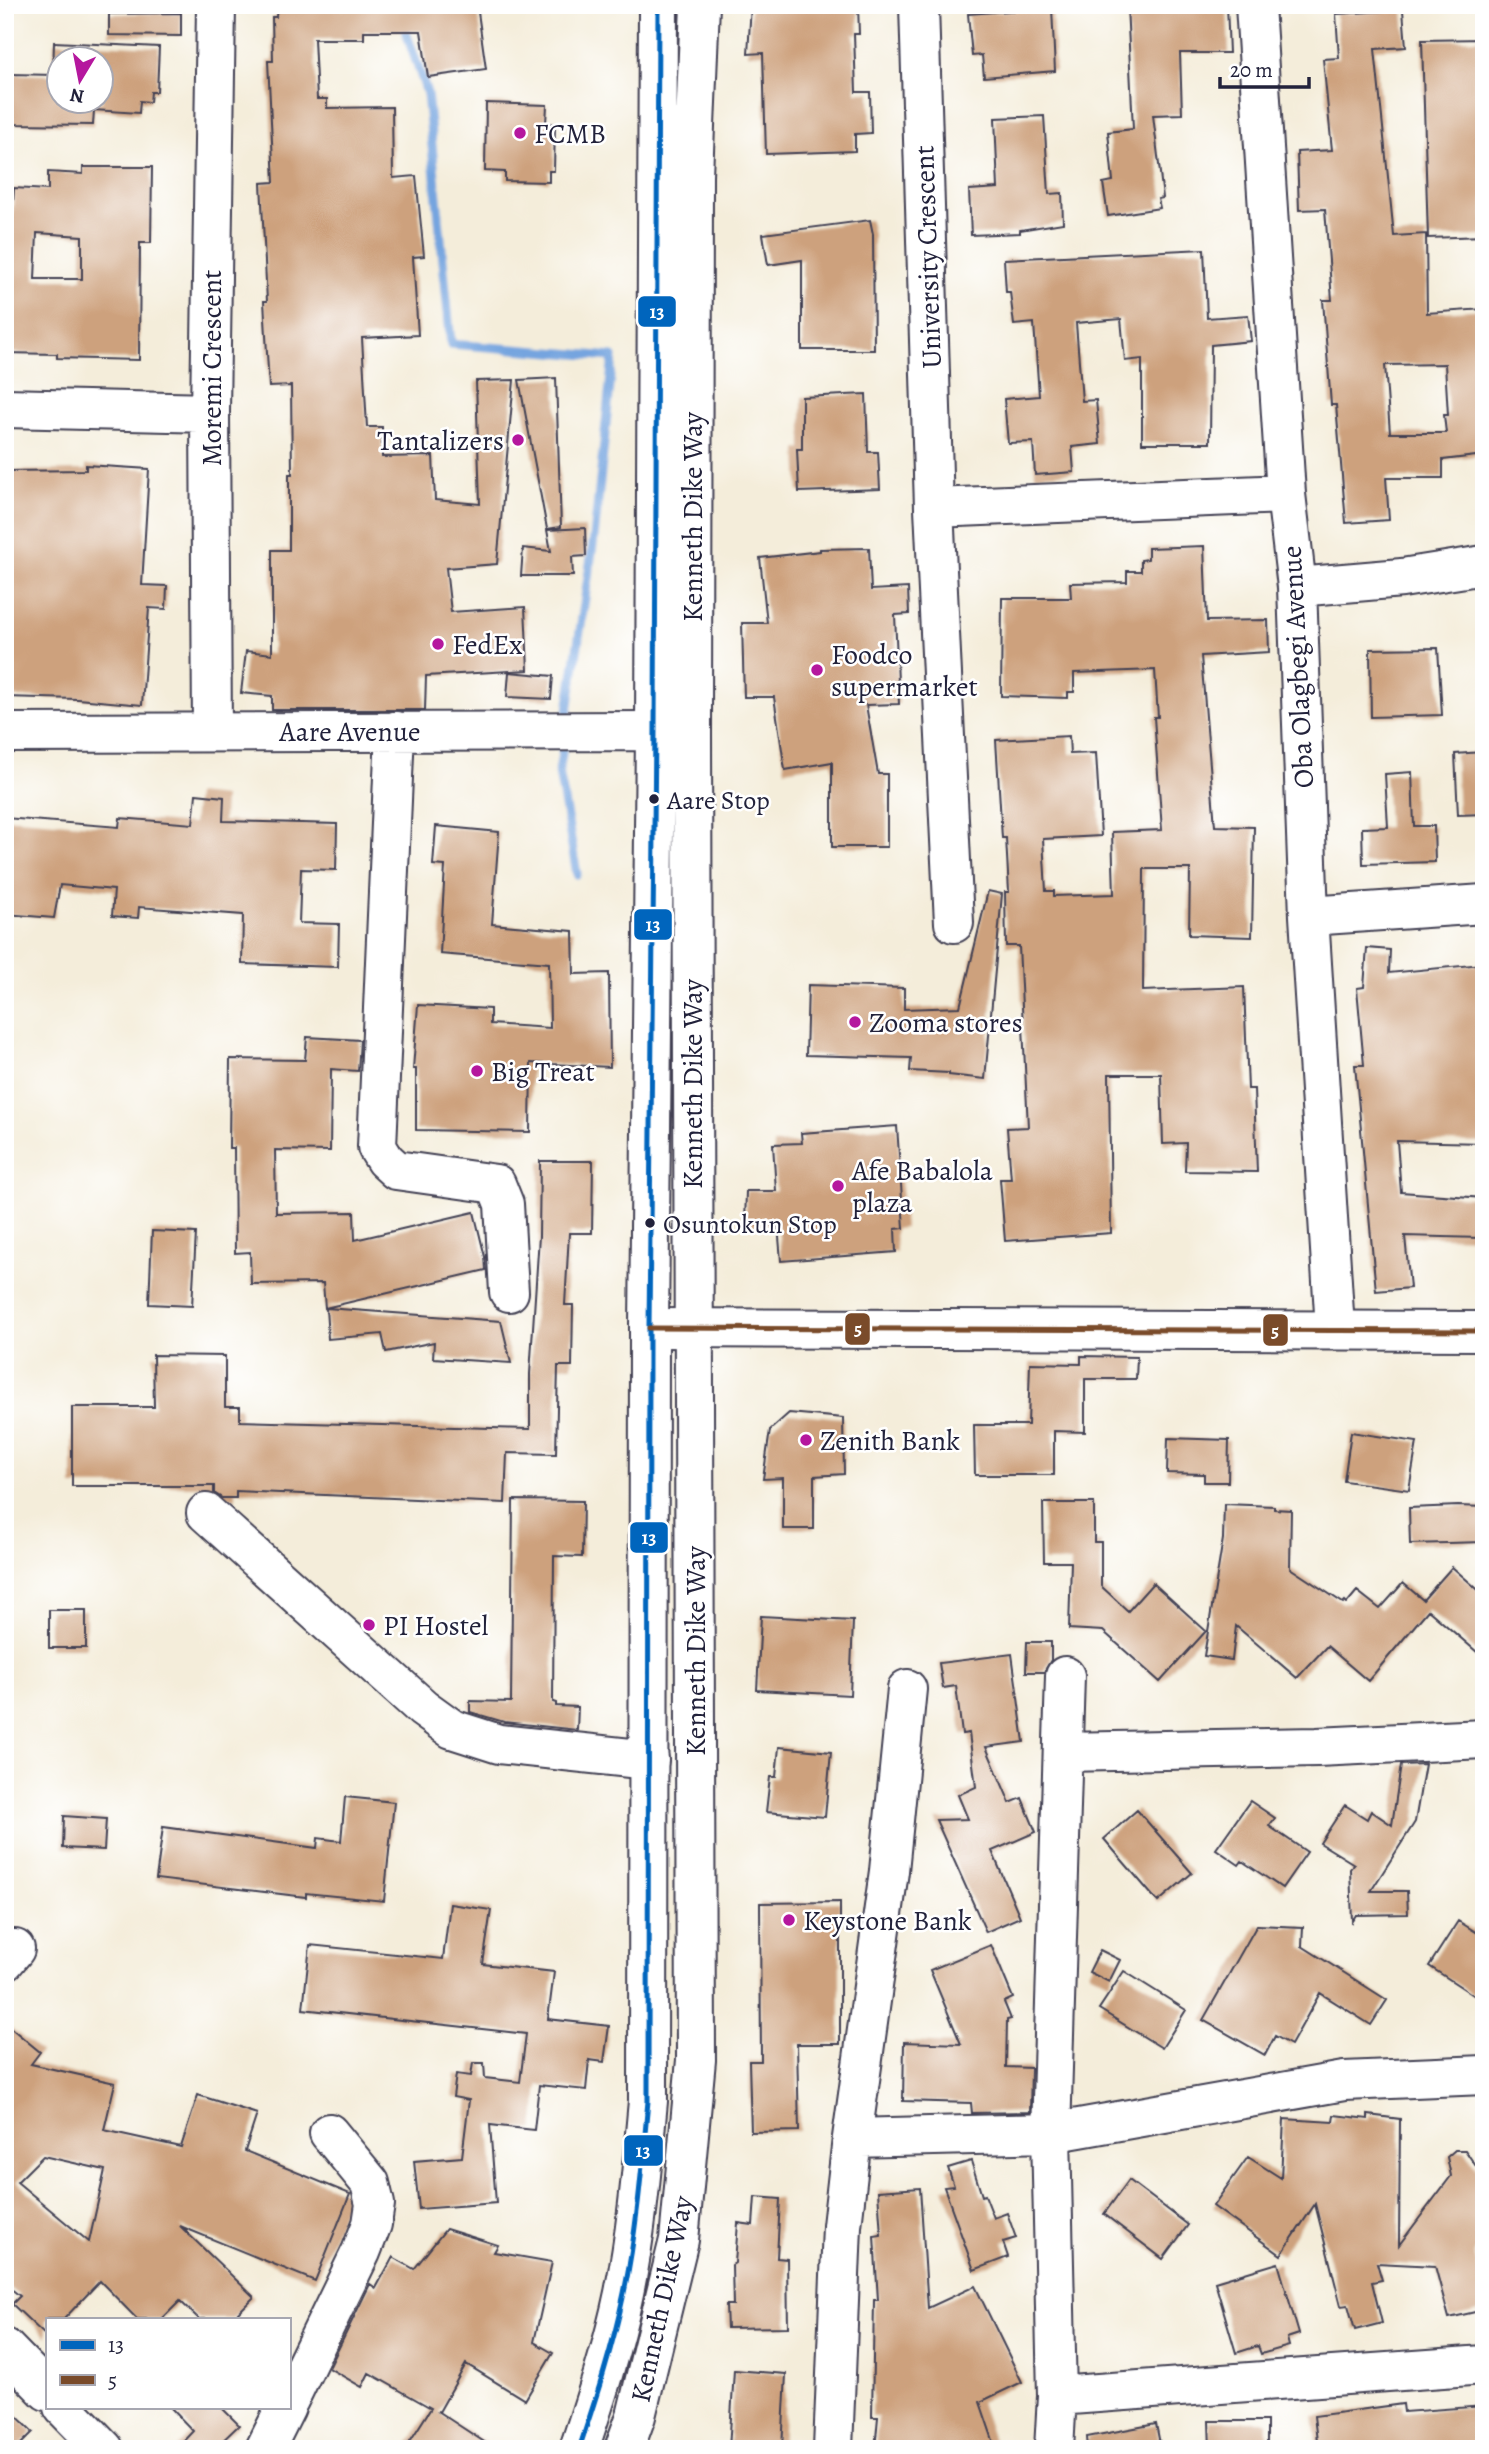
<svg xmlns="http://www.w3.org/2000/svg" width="1489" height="2454" font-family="Alegreya,serif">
<rect width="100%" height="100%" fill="#fff"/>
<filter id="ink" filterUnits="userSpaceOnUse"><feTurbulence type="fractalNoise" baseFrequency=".0143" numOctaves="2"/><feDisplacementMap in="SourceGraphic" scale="14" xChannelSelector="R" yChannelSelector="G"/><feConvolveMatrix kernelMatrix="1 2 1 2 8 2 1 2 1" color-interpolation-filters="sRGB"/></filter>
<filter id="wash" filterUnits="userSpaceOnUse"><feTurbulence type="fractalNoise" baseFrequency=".00686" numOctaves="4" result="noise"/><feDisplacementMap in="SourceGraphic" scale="28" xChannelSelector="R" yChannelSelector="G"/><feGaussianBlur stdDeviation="1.57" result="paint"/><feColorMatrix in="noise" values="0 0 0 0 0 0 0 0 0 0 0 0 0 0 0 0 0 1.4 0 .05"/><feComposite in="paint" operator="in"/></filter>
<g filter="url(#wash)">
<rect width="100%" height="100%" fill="#f4edda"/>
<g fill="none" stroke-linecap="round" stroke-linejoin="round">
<!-- stream -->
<path stroke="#75a4df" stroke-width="9" d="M402,21L427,93L451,344L613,357L594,538L566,724
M564,741L559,772L577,874"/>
</g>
<g id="blocks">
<!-- building -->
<path fill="#cda17d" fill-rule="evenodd" d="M277,5H477L486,69L428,77L421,31H364V39H314L317,99H327V108L392,107L393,178L416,176L424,256L413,257L418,335L362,338L367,427H382V457L433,456L435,500L480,504L476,381L514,380L497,564L446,568L451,612L525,607L528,670L426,676L425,710H272V696L241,693L246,651L272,654V550H289V474H292L291,386L269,387L264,301H267L261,183L274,182L268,61H273L272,17H276Z
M751,5H858L859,34H854L856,92H870L871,133L855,134V151L766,154L763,53L748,54Z
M1127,5H1227L1229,53H1180L1182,114L1153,115L1163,198L1158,199L1160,208L1108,216L1103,183L1113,181L1108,132L1133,129Z
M1052,8L1055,71L984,77L982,55L972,56L968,14Z
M1403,10L1406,47L1375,49L1394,236L1426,234L1427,313L1484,309V455L1443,460V478H1386L1389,520L1346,523L1336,405H1331L1323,300H1332L1325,209L1299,210L1297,152L1332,150L1323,59L1339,58L1336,14ZM1445,364L1448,415H1444L1446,433H1390L1385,365Z
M181,13V36L109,35V14Z
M1484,39V236L1428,238L1422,40Z
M54,42L159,47L157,92H151L150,102L140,101L139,113L94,110L93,125L12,124V74L53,75ZM60,60H102V102H60Z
M486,103L547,105L546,123L555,124L554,171H549V182L505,181V172L485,171Z
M1044,116L1049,194L1062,193L1063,223L1020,230V233L971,235L969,190L998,188L995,118Z
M83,167H152L151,243H140L139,360L57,358V354L5,353V249H10L14,188L48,190V172L83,174ZM37,233L82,236V279H35Z
M870,220L873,234L874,350H802V260L768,265L763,234Z
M1204,249L1207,318L1248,315L1251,341L1211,345L1210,443H1142V359L1125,361L1121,319L1076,323L1082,401L1096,400L1100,444L1072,447L1074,472L1035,475L1033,442L1008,443L1004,399L1039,396L1034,323L1014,325L1010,292H1006L1004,259Z
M556,378L561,527L547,529L519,380Z
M866,394L868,452H878L880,489L799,492L797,449H802V397Z
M86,465L149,469L142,585L167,586L166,609L149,608L142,705L78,699L5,697L6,471L86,470Z
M585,528L586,556L572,557L573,576H521L523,548L551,551L547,530Z
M1204,546L1207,621L1268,620L1269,652L1201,656L1215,826L1254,827L1252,937L1189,935L1190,869H1144L1143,991L1244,987L1248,1089H1254L1257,1172L1185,1171L1186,1143L1163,1144L1161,1074H1109L1111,1233L1005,1241L1000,1179H1011L1007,1128L1028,1127L1019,946H1006L1005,892H1009L1006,838H1002L996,740L1069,736L1070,754L1096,753L1101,836L1043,839L1046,891H1054V896L1114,894L1112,832L1162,830L1154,717H1158L1155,670L1074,673V692H1068V698L1001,696L1002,598H1071L1070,583L1127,582V571H1141V560L1148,559V548Z
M869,548L871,590L908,588L909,614L895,615L899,704L866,705L878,774H887V847H832V762L785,770L774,697H744L742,623H767L760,558L820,551V549Z
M1438,648L1442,715L1371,717L1370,649Z
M509,672L553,676L551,699L507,697Z
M1482,752L1484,814L1458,815L1455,754Z
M1412,772L1414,826H1434L1435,862L1363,864L1362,828L1388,827L1385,774Z
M196,794L224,797L223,821L337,824L336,870L301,869L299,923L339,924L338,967L242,964L243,915L139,907L138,918L112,916L114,890L60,885L54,918L5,914V818L119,827L120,818L193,824Z
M436,826L499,832L492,924L573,931L574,974L609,973L610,1067L531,1063L530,1132L416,1130V1069H413L418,1005L490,1009V1024L550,1028L549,963L440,954L445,866L433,865Z
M988,891L1002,894L985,1079L949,1075V1073L910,1071L911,1058L806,1055L808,985L904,988V1009L960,1007Z
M1367,948L1390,950L1389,973L1482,964L1484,1143L1397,1141L1401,1192L1484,1198V1234H1481V1238L1405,1236L1410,1288L1376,1291L1355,1065H1364L1357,988L1364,987Z
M307,1037L360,1040L358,1071L331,1069L330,1151L275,1150L276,1213L354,1212L355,1240L474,1212L485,1257L486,1270L325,1308L323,1283L251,1284L250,1252L235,1253L234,1148H229L230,1059L305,1060Z
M897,1126L904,1228L895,1229L896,1252L781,1261L778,1225L745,1224L746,1191H776L773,1144L802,1143L801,1133Z
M540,1161H593L592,1233H569L565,1305H573L572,1366H558L556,1454L507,1453L505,1503L236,1491V1498H222L214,1493V1486H72V1407H154L153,1355L225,1356V1407H240V1421L530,1429V1374L539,1236Z
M152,1231L196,1233L192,1306L149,1304Z
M326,1308L501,1321L511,1363L433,1358L434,1342L386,1352L382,1334L328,1339Z
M1081,1356L1137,1357L1136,1379H1085V1432L1054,1431V1475H975L974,1425H1028L1030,1363L1081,1364Z
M789,1413L843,1418L844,1474L814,1476V1529H783V1478L763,1479L770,1430Z
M1351,1432L1417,1442L1409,1490L1344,1481Z
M1168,1438L1229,1440L1228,1482H1204V1474L1167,1473Z
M513,1500L583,1501L582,1557L554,1556L553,1702L556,1703V1706L578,1707L577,1730L504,1722L470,1712V1701L511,1702Z
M1043,1503H1094V1542H1101V1586L1128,1611L1153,1583L1206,1631L1160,1682L1103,1631L1069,1629L1071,1562H1044Z
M1224,1504L1274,1506V1509L1291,1510L1290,1568L1343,1603L1345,1601L1347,1603L1357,1591L1380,1609L1403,1583L1423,1600L1452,1567L1484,1595V1658L1428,1610L1368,1681L1327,1646L1297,1678L1236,1626L1232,1660L1204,1656L1223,1539Z
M1458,1506L1484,1507V1542L1410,1544L1409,1508Z
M49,1610H86V1648H49Z
M761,1616L853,1621L850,1695L757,1690Z
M1027,1642H1051V1660L1044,1672H1026Z
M1012,1654L1024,1742L986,1747L1010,1803L1022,1798L1036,1832L992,1851L1020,1917L986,1932L936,1820L968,1819L958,1795L976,1787L969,1733L962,1734L956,1686L943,1688L939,1663Z
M779,1747L831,1752L825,1817L766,1812L770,1777H776Z
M1425,1764L1415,1822L1371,1891H1407L1408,1914L1356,1915L1352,1921L1350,1869L1354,1864L1320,1843L1345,1805L1367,1819L1371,1811L1392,1825L1401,1765Z
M345,1797L394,1802L384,1901L306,1893V1897L156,1879L163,1827L317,1848L318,1838L341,1841Z
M1250,1801L1275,1818L1269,1826L1307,1852L1282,1888L1242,1861L1239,1865L1216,1849Z
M1137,1810L1192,1873L1158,1902L1104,1839Z
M64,1816L106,1819L104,1850L63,1848Z
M840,1902V2044H797L799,2131L751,2132L749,2061H761L760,1903Z
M450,1904L491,1910L483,1964L554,1972L548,2019L609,2026L604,2062L589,2060L586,2090L539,2085L534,2130L490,2125L496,2203L419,2209L414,2161L462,2157L469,2100L453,2097L456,2074L471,2076L473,2063H484L485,2078L520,2082L526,2034L303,2009L310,1945L443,1959Z
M1458,1921L1484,1937V2002L1429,1966Z
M1257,1925L1303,1927L1302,1946L1387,2000L1371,2025L1320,1993L1291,2045L1275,2036L1265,2055L1203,2020Z
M991,1945L1013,1998L1004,2002L1011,2019L1007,2020L1006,2067L1031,2068L1030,2112L972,2113L971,2103L903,2101L904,2042L961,2044L930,1970Z
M1100,1950L1120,1960L1109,1982L1089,1972Z
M1124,1971L1186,2010L1162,2048L1099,2009Z
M5,2023L40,2052L31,2064L115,2083L104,2130L181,2147L198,2095L257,2114L245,2151L350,2194L315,2281L180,2226L254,2297L232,2319H199L180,2301L162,2319H137L100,2281L64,2319H47V2337L12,2304L20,2296L5,2284ZM43,2156L105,2170L89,2242L17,2182Z
M1334,2115L1368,2119V2115L1400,2119L1399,2245L1451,2176L1447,2157L1455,2150H1465L1484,2178V2240L1474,2253L1484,2292V2310L1449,2318L1435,2266L1377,2263L1382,2280L1372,2282L1382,2323L1355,2330L1348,2305L1341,2306L1315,2204L1281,2255L1213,2206L1248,2157L1281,2178L1284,2119L1333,2122Z
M971,2161L982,2196L985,2195L994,2218L1007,2213L1016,2238L1003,2242L1008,2257L974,2270L944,2187L954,2186L948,2168Z
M1129,2180L1188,2225L1163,2259L1104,2214Z
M920,2188L928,2308L975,2286L1022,2382L980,2402L996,2449H875L878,2417H872L874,2300H878L874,2236L881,2235L878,2191Z
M755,2197L780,2199L777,2258L787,2259L788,2327L727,2328L726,2305H733L732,2265L735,2263L738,2223L753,2225Z
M446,2229L498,2245L494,2252L552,2262L534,2342L553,2353L525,2400L466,2364L439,2412L437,2411L495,2449H405L431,2408L369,2373L362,2387L329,2368L370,2284L376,2288L393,2257L414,2269Z
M1278,2263L1299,2334L1287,2338L1289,2346L1261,2354L1258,2346L1236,2353L1215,2282Z
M734,2370L786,2374L782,2449H729Z
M1403,2404L1404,2412L1484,2406V2449H1436L1435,2444L1392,2449H1318L1314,2416Z
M5,2405L33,2432L16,2449H5Z
M170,2407H221L239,2425L214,2449H176L193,2431Z
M1209,2421H1267V2449H1210Z
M1156,2424L1161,2449H1088L1087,2437Z"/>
</g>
</g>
<g filter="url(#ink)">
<use href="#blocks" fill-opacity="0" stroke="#424053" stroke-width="2"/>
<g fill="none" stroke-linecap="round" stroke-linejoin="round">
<!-- minor casing -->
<g stroke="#424053" stroke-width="42">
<path id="minor" d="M919,5L934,508L954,923
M1255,5L1286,494L1297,587L1309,916L1335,1329
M5,408L210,413
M934,508L1286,494
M1297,587L1402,578L1484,565
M212,731L210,413L216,5
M395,731L377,1147L385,1160L396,1170L496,1184L504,1204L509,1292
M5,733L655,731L687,742
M1309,916L1484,904
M206,1513L423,1708L452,1729L499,1744L649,1760
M1063,1752L1317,1747L1484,1739
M5,1961L15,1949
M852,2138L1051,2133L1344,2081L1484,2075
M5,2348L47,2391
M1057,2396L1484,2365
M289,2400L361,2252L372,2224L375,2204L370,2183L329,2133
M63,2407L104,2449
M265,2449L286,2407
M833,2449L842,2226L852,2138L889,1871L907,1689
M1054,2449L1057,2396L1051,2133L1065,1676"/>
</g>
<!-- major casing -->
<g stroke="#424053" stroke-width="42">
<path id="major" d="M649,1328L1484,1331"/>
</g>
<!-- highway casing -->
<g stroke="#424053" stroke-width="42">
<path id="highway" d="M579,2449C596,2398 613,2346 624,2293C637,2230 642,2166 648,2101L649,1328L655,731L658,5
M624,2449L636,2416L679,2240L696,2060L692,734L693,175L700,5"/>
</g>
<!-- minor -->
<use href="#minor" stroke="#fff" stroke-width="38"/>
<!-- major -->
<use href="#major" stroke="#fff" stroke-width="38"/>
<!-- highway -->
<use href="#highway" stroke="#fff" stroke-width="38"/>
<!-- bus-1 casing -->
<g stroke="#fff" stroke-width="10">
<path id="bus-1" d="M579,2449C596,2398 613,2346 624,2293C637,2230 642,2166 648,2101L649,1328L655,731L658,5"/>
</g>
<!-- bus-2 casing -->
<g stroke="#fff" stroke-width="10">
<path id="bus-2" d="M649,1328L1484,1331"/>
</g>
<!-- bus-1 -->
<use href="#bus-1" stroke="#0065bd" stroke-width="5"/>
<!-- bus-2 -->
<use href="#bus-2" stroke="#7a4b2a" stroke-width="5"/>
</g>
</g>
<!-- markers -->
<g fill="#b5179e" stroke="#fff" stroke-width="2.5">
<circle cx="520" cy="133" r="7"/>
<circle cx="518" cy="440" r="7"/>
<circle cx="438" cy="644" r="7"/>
<circle cx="817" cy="670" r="7"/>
<circle cx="855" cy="1022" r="7"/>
<circle cx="477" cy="1071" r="7"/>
<circle cx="838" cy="1186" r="7"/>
<circle cx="806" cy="1440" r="7"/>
<circle cx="369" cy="1625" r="7"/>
<circle cx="789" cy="1920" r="7"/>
</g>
<g fill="#22223b" stroke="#fff" stroke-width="2.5">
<circle cx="654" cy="799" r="6"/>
<circle cx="650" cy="1223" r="6"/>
</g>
<g text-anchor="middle" stroke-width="5" stroke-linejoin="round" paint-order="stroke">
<!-- bus labels -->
<g font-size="26" fill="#22223b" stroke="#fff" text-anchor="start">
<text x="667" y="809">Aare Stop</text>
<text x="663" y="1233">Osuntokun Stop</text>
</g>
<!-- poi labels -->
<g font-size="28" fill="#22223b" stroke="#fff" text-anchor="start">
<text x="534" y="143">FCMB</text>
<text x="504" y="450" text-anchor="end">Tantalizers</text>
<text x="452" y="654">FedEx</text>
<text x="831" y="664">Foodco<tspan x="831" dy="32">supermarket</tspan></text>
<text x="869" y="1032">Zooma stores</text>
<text x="491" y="1081">Big Treat</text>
<text x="852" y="1180">Afe Babalola<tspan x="852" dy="32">plaza</tspan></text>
<text x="820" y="1450">Zenith Bank</text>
<text x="383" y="1635">PI Hostel</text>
<text x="803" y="1930">Keystone Bank</text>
</g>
<!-- street labels -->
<g font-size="28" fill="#22223b" stroke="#fff">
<text transform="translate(927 257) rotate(-92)" y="10">University Crescent</text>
<text transform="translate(211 368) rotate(-90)" y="10">Moremi Crescent</text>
<text transform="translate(692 517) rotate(-90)" y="10">Kenneth Dike Way</text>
<text transform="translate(1297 667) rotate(-93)" y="10">Oba Olagbegi Avenue</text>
<text x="350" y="741">Aare Avenue</text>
<text transform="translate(692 1084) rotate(-90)" y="10">Kenneth Dike Way</text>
<text transform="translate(695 1651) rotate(-90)" y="10">Kenneth Dike Way</text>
<text transform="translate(661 2299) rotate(-78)" y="10">Kenneth Dike Way</text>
</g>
</g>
<g stroke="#fff" stroke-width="2.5">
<rect x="637" y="295" width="40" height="33" rx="7" fill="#0065bd"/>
<rect x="633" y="908" width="40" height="33" rx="7" fill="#0065bd"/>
<rect x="844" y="1312" width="27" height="34" rx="7" fill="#7a4b2a"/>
<rect x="1262" y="1313" width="27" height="34" rx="7" fill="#7a4b2a"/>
<rect x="629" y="1521" width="40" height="33" rx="7" fill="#0065bd"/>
<rect x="623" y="2134" width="41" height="33" rx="7" fill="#0065bd"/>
</g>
<g font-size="19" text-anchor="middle" font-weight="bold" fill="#fff">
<text x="657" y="318">13</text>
<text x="653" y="931">13</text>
<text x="858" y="1335">5</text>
<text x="1275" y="1337">5</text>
<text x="649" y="1544">13</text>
<text x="643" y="2157">13</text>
</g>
<!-- margin -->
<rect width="1489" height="2454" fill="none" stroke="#fff" stroke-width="28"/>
<!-- legend -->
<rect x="46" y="2318" width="245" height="91" fill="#ffffff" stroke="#a7a7b1" stroke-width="2"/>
<rect x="60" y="2340" width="35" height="10" fill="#0065bd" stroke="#a7a7b1" stroke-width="2"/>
<text x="108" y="2352" font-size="21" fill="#22223b">13</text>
<rect x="60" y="2375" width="35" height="10" fill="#7a4b2a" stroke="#a7a7b1" stroke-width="2"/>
<text x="108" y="2388" font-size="21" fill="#22223b">5</text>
<!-- north arrow -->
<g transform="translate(80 80) rotate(190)"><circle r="33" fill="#ffffff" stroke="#a7a7b1" stroke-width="2"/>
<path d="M0-5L12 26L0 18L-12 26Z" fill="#b5179e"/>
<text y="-10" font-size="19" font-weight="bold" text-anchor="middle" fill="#22223b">N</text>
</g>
<!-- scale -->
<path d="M1220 77v10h89v-10" fill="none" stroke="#22223b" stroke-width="3.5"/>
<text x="1230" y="77" font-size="21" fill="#22223b" stroke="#ffffff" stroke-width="5" paint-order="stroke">20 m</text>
</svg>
